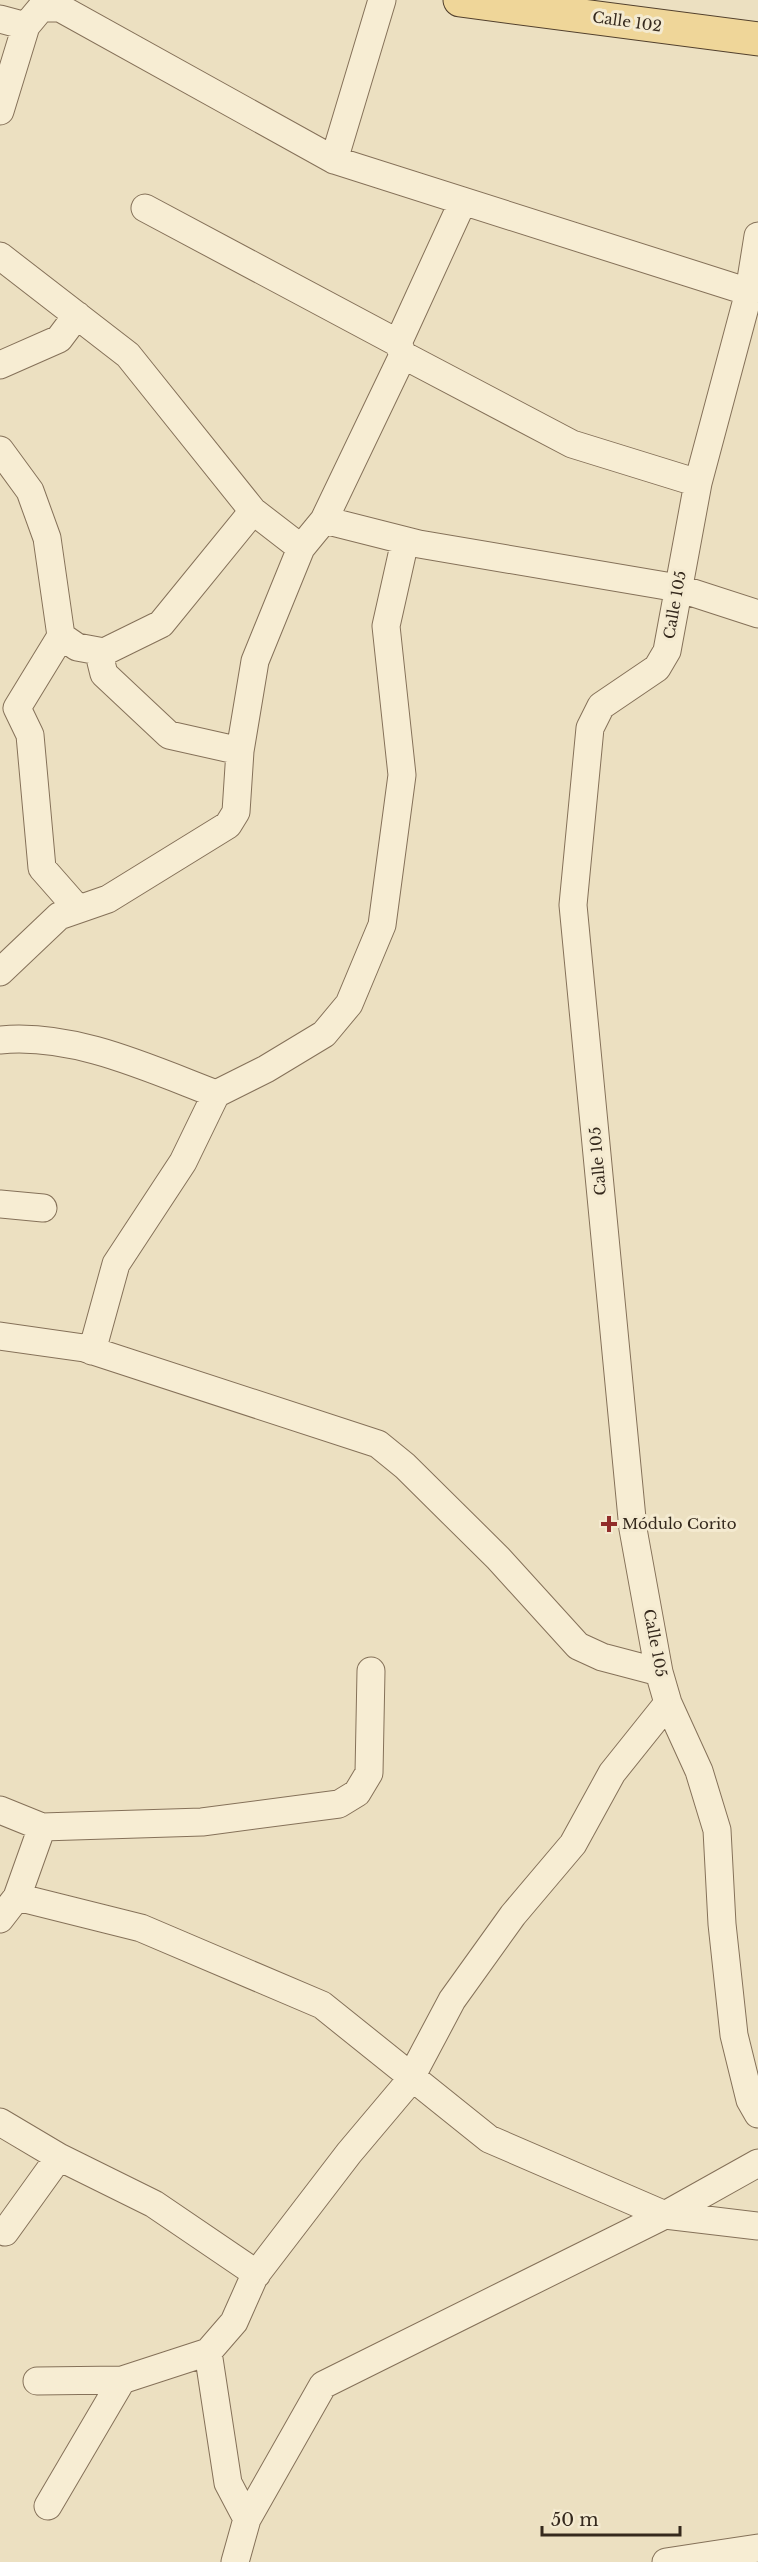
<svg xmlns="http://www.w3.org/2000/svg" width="758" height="2562" font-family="'Libre Baskerville',serif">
<rect width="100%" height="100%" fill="#ece0c1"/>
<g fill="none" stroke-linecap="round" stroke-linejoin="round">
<!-- minor casing -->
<g stroke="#857159" stroke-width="29">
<path id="minor" d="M0,19L26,26L41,8H60L334,160L749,292
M0,111L26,26
M334,160L382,0
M145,208L398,343L403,355L572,444L698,483
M758,236L749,292L698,483L667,651L657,668L601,706L590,728L573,905L633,1529L659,1672L668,1703L699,1771L717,1830L722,1924L734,2035L750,2100L758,2114
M0,256L128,355L253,511
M398,343L463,201
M0,365L59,339L77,315
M0,450L30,491L47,538L61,636L17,708L30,735L42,868L78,909
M324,520L419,544L678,588L758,614
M61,636L77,647L104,652
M240,751L169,735L104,674L101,662L104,652L161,624L253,511L301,548
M0,972L59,916L108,899L228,825L236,812L240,751L255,661L301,548L324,520L403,355
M0,1040C74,1033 148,1068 216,1094
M0,1204L43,1208
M0,1336L84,1348L378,1444L405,1466L498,1558L578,1646L602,1657L659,1672
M92,1351L116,1264L183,1162L216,1094L266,1069L324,1034L349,1004L382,925L402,775L386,626L405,541
M0,1810L42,1827L202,1822L339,1804L357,1793L369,1773L371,1671
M17,1897L141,1928L322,2005L489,2139L665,2215L758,2226
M0,1919L17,1897L42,1827
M0,2122L59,2157L154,2204L257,2274
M5,2232L59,2157
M208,2352L228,2483L247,2519
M37,2381L122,2380
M48,2506L122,2380L208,2352L234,2322L254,2277L349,2153L408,2083L452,2000L513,1915L573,1844L612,1773L668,1703
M235,2562L247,2519L323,2385L665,2215L758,2163
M666,2562L758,2548"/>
</g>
<!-- major casing -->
<g stroke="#52402d" stroke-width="35">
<path id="major" d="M460,0L758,39"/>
</g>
<!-- minor -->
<use href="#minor" stroke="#f7edd3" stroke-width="27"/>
<!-- major -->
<use href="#major" stroke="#efd699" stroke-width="33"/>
</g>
<!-- markers -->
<path fill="#922d2b" stroke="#f4ead0" stroke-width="2" d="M606 1515h6v6h6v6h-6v6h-6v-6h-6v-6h6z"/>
<g text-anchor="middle" stroke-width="6" stroke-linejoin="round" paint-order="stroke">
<!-- street labels -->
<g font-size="15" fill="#35291d" stroke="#f4ead0">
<text transform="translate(627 22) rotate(8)" y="5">Calle 102</text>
<text transform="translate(675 605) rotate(-80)" y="5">Calle 105</text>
<text transform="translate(598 1161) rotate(-95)" y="5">Calle 105</text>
<text transform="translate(655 1643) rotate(79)" y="5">Calle 105</text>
</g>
<!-- poi labels -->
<g font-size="15" fill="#35291d" stroke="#f4ead0" text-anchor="start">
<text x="622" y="1529">Módulo Corito</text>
</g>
</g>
<!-- scale -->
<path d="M542 2526v9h138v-9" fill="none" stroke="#35291d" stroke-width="3"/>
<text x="551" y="2526" font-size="18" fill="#35291d" stroke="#f4ead0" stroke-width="4.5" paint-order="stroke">50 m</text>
</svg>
